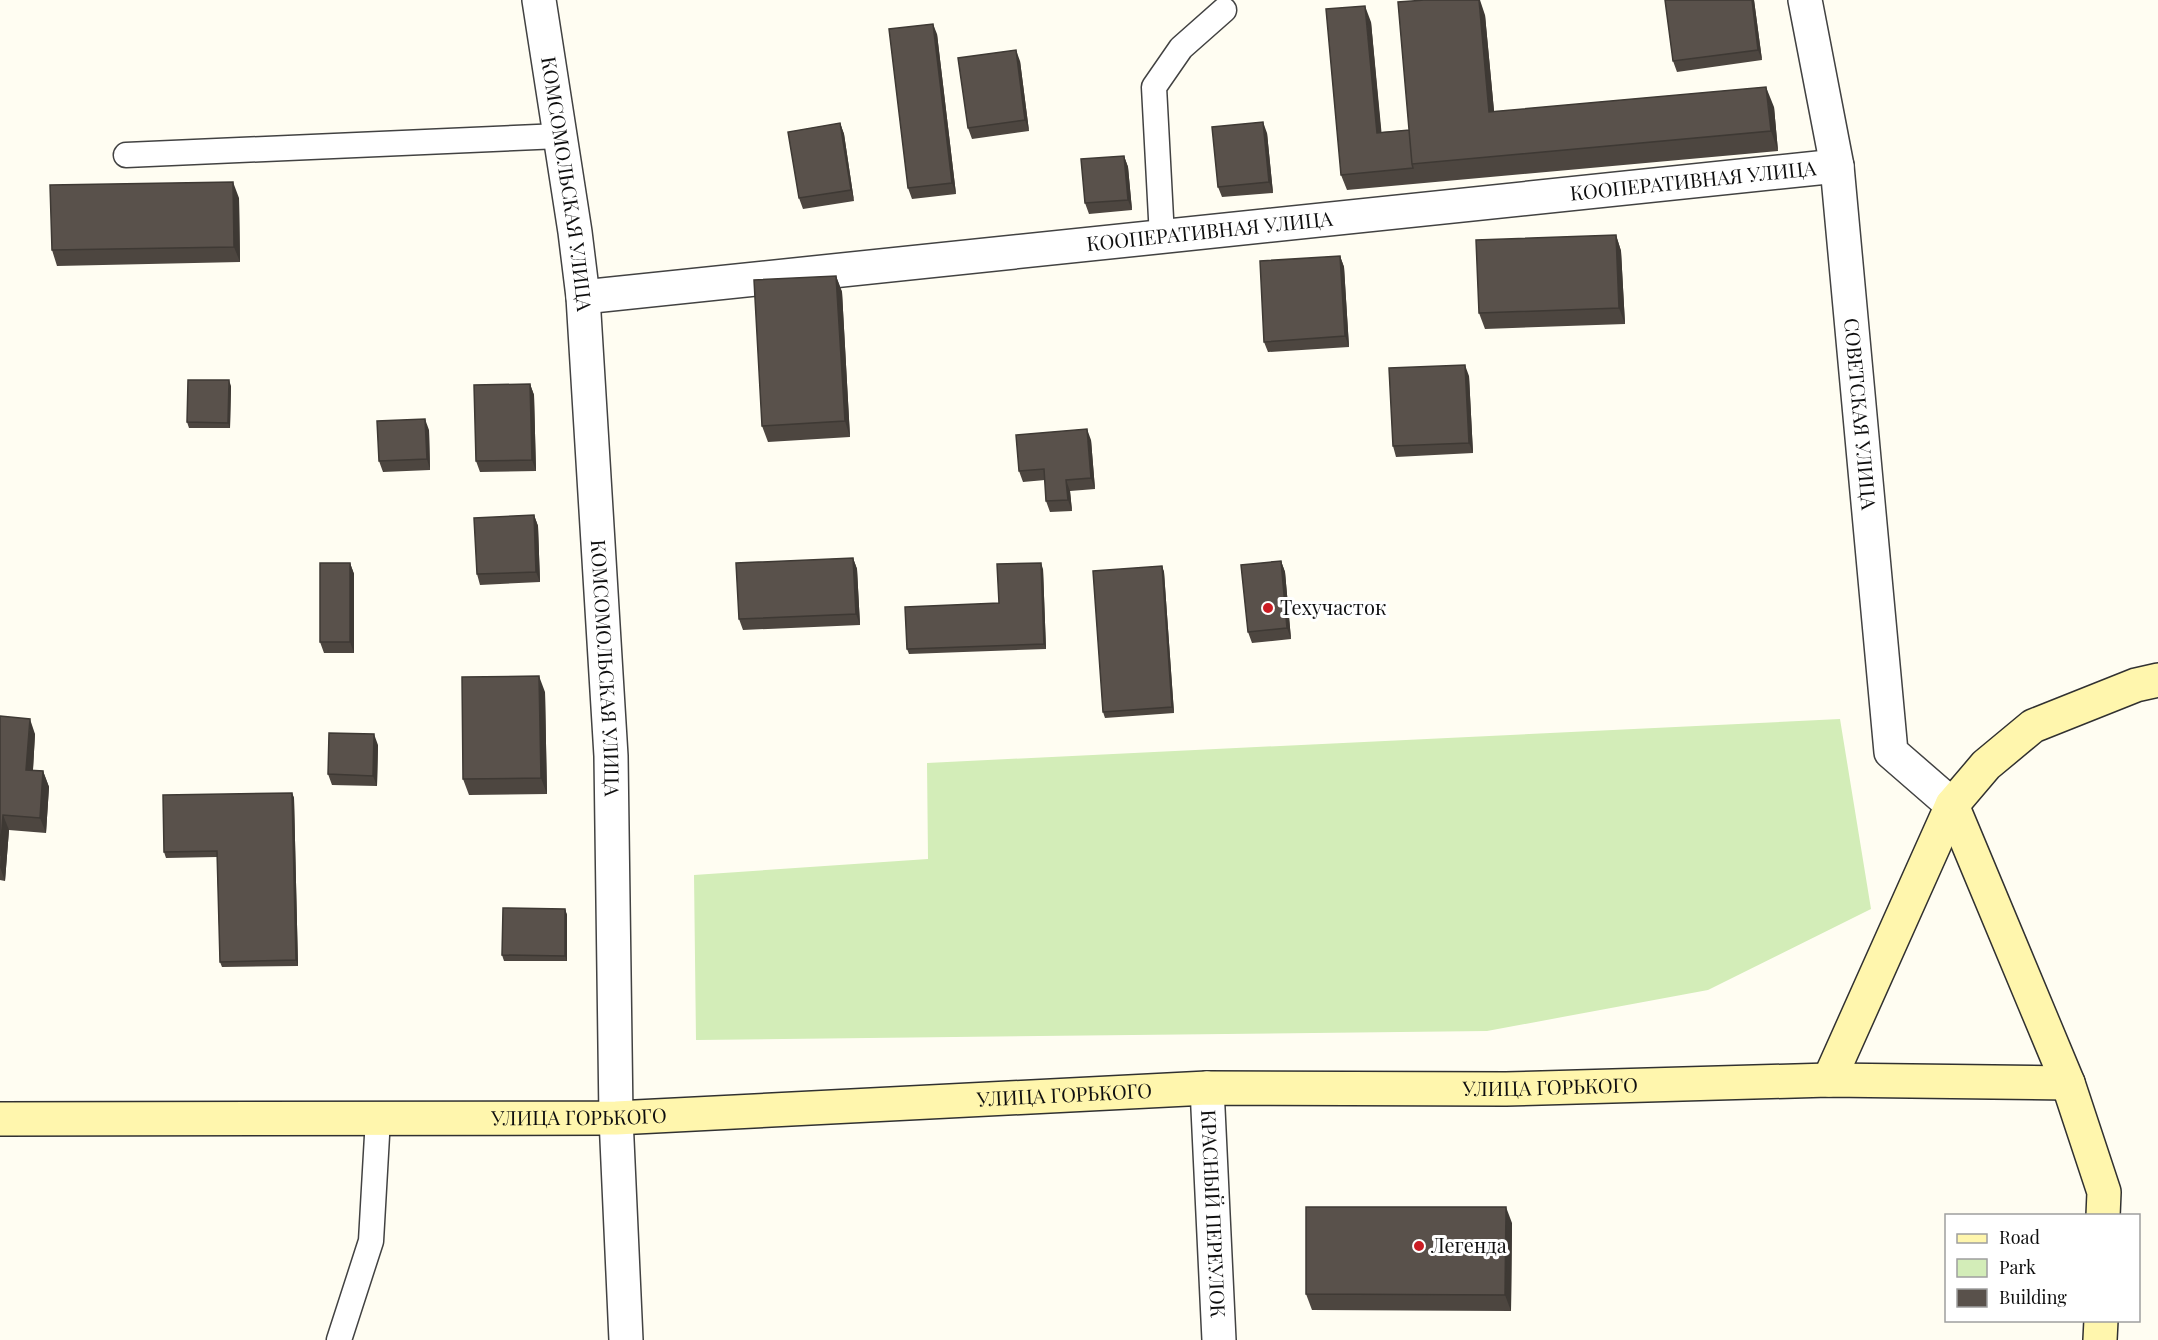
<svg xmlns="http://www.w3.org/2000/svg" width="2158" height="1340" font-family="'Playfair Display',serif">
<rect width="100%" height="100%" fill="#fffdf2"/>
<!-- green -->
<path fill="#d3edb8" d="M1840,719L1871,909L1708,990L1487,1031L696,1040L694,875L928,859L927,763Z"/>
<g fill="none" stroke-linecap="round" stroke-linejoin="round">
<!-- lane casing -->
<g stroke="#424242" stroke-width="27">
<path id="lane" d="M126,155L560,136
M1162,237L1154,87L1181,48L1224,10
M339,1340L371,1241L378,1118"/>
</g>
<!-- street casing -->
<g stroke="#424242" stroke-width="36">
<g id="street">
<path id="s1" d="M539,0L575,232L583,297L611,756L616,1118L626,1340"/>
<path id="s2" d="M1805,0L1837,166L1891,752L1952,805"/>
<path id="s3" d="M583,297L1837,166"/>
<path id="s4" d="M1207,1088L1219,1340"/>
</g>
</g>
<!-- secondary casing -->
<g stroke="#313131" stroke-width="36">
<g id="secondary">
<path d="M1952,805L2068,1083L2104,1192L2103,1216"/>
<path d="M1829,1080L1952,805L1986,765L2033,726L2136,685L2158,680"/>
<path id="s5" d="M0,1119L616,1118L1207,1088L1506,1089L1829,1080L2068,1083"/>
<path d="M2100,1340L2101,1320"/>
</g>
</g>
<!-- lane -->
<use href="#lane" stroke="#fff" stroke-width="24"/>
<!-- street -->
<use href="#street" stroke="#fff" stroke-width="33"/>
<!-- secondary -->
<use href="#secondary" stroke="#fff6ad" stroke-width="33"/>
</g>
<!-- wall -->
<path fill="#4d4640" d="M1665,0H1754L1762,60L1677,72L1673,61Z
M1485,15L1494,111L1774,107L1778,151L1347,190L1341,175L1371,22L1381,132L1409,130Z
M937,34L956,194L912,199L908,188Z
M1020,61L1029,131L972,139L968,128Z
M840,123L844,134L854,201L803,209L799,198Z
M1267,133L1273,193L1222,197L1218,187Z
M1124,156L1128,167L1132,210L1089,214L1085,203Z
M239,198L240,262L57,266L52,250Z
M1616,235L1621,251L1625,324L1485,329L1479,313Z
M1340,256L1344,267L1349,347L1268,352L1264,342Z
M836,276L842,292L850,437L768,442L762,426Z
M1469,376L1473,453L1396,457L1393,446Z
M530,384L534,395L536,471L480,472L476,461Z
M231,386L230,428H189L187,422Z
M429,430L430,470L383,472L379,461Z
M1091,440L1095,489L1070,491L1072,511L1050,512L1046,501L1045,480L1023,482L1019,471Z
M534,515L538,526L540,582L480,585L477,574Z
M853,558L857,569L860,625L743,630L739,619Z
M1281,561L1285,572L1291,639L1252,643L1248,632Z
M350,563L354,574V653H324L320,642Z
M1162,566L1164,572L1174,713L1105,718L1103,712Z
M1043,569L1046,649L909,654L907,649L999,603Z
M545,692L547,794L469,795L463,779Z
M0,716L35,734L33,770L43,771L49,787L46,833L9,830L5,881L0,880Z
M378,745L377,786L332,785L328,774Z
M292,793L294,798L298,966L222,967L220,962L217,857L166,858L164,852Z
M565,909L567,915V961H504L502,955Z
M1512,1223L1511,1311L1312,1310L1306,1294Z"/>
<!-- shaded-wall -->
<path fill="#3e3934" d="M1479,0H1480L1485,15L1496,132L1489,112Z
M1752,0H1754L1762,60L1758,50Z
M1365,6L1371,22L1383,148L1377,133Z
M933,24L937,34L956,194L952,183Z
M1016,50L1020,61L1029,131L1025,120Z
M1766,87L1774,107L1778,151L1771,131Z
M1263,122L1267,133L1273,193L1269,182Z
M840,123L844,134L854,201L851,190Z
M1124,156L1128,167L1132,210L1128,200Z
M233,182L239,198L240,262L234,247Z
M1616,235L1621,251L1625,324L1619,308Z
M1340,256L1344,267L1349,347L1345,336Z
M836,276L842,292L850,437L845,421Z
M1465,365L1469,376L1473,453L1469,443Z
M229,380L231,386L230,428L228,423Z
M530,384L534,395L536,471L532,460Z
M425,419L429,430L430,470L427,459Z
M1087,429L1091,440L1095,489L1091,478Z
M1066,480L1070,491L1072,511L1068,500Z
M534,515L538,526L540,582L536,572Z
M853,558L857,569L860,625L856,614Z
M1281,561L1285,572L1291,639L1287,628Z
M350,563L354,574V653L350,642Z
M1041,563L1043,569L1046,649L1044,644Z
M1162,566L1164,572L1174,713L1172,707Z
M539,676L545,692L547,794L541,778Z
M30,719L35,734L32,786L26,770Z
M374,734L378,745L377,786L373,776Z
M43,771L49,787L46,833L40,818Z
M292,793L294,798L298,966L296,960Z
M3,815L9,830L5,881L0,867Z
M565,909L567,915V961L565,956Z
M1506,1207L1512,1223L1511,1311L1505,1295Z"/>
<!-- building -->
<path fill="#59514b" stroke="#3e3934" stroke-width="1.5" d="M1425,0H1479L1489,112L1766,87L1771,131L1412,164L1398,2Z
M1665,0H1752L1758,50L1673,61Z
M1365,6L1377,133L1409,130L1412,164L1413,168L1341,175L1326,9Z
M933,24L952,183L908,188L889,29Z
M1016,50L1025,120L968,128L958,58Z
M1263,122L1269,182L1218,187L1212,127Z
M840,123L851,190L799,198L788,132Z
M1124,156L1128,200L1085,203L1081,159Z
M233,182L234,247L52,250L50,185Z
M1616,235L1619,308L1479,313L1476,240Z
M1340,256L1345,336L1264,342L1260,261Z
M836,276L845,421L762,426L754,280Z
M1465,365L1469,443L1393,446L1389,368Z
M188,380H229L228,423L187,422Z
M530,384L532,460L476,461L474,385Z
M425,419L427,459L379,461L377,421Z
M1087,429L1091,478L1066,480L1068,500L1046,501L1044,469L1019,471L1016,435Z
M534,515L536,572L477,574L474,518Z
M853,558L856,614L739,619L736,563Z
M1281,561L1287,628L1248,632L1241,565Z
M320,563H350V642H320Z
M1041,563L1044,644L907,649L905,607L999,603L997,564Z
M1162,566L1172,707L1103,712L1093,571Z
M539,676L541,778L463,779L462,677Z
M0,716L30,719L26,770L43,771L40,818L3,815L0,856Z
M329,733L374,734L373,776L328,774Z
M292,793L296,960L220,962L217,851L164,852L163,795Z
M503,908L565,909V956L502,955Z
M1306,1207H1506L1505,1295L1306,1294Z"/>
<!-- markers -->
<g fill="#ca1d24" stroke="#fff" stroke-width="2">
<circle cx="1268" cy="608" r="6"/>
<circle cx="1419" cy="1246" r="6"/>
</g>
<g text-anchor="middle" stroke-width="6" stroke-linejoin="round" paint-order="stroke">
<!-- street labels -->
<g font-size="20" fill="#0f0f0f" stroke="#fff">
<text dy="7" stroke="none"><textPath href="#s3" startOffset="1116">КООПЕРАТИВНАЯ УЛИЦА</textPath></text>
<text dy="7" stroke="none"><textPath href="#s1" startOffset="186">КОМСОМОЛЬСКАЯ УЛИЦА</textPath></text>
<text dy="7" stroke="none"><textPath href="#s3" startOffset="630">КООПЕРАТИВНАЯ УЛИЦА</textPath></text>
<text dy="7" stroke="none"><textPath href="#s2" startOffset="418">СОВЕТСКАЯ УЛИЦА</textPath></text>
<text dy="7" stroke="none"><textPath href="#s1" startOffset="672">КОМСОМОЛЬСКАЯ УЛИЦА</textPath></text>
<text dy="7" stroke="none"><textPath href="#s5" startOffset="1551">УЛИЦА ГОРЬКОГО</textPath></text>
<text dy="7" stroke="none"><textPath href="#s5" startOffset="1065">УЛИЦА ГОРЬКОГО</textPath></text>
<text dy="7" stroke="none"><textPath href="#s5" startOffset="579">УЛИЦА ГОРЬКОГО</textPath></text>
<text dy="7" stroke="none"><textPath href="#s4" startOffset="126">КРАСНЫЙ ПЕРЕУЛОК</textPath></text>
</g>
<!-- poi labels -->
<g font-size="20" fill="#0f0f0f" stroke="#fff" text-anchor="start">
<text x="1280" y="615">Техучасток</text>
<text x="1431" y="1253">Легенда</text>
</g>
</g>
<!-- legend -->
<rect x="1945" y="1214" width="195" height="108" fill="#ffffff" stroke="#9f9f9f" stroke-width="1.5"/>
<rect x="1957" y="1234" width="30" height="9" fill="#fff6ad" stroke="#9f9f9f" stroke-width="1.5"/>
<text x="1999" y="1244" font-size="18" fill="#0f0f0f">Road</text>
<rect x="1957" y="1259" width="30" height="18" fill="#d3edb8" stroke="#9f9f9f" stroke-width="1.5"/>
<text x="1999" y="1274" font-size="18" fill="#0f0f0f">Park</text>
<rect x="1957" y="1289" width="30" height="18" fill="#59514b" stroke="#9f9f9f" stroke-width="1.5"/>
<text x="1999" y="1304" font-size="18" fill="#0f0f0f">Building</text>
</svg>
